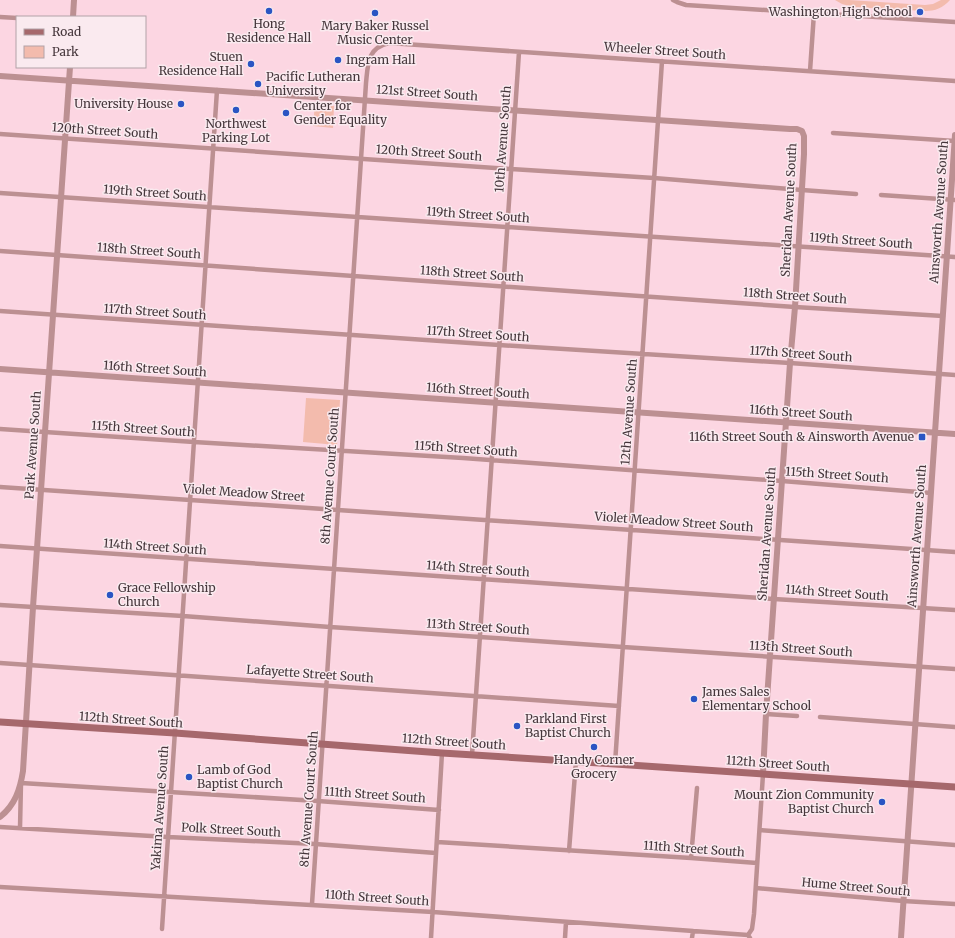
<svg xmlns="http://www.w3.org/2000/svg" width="955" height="938" font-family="Merriweather,serif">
<rect width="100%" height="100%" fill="#fcd6e2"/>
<!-- green -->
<path fill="#f3bbad" d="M835,0H849L925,5L933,4L941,0H950C943,8 935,11 925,11L853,7L842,4Z
M315,104L334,106L333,128L313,126Z
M306,398L340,400L337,445L303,442Z"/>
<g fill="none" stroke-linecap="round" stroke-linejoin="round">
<!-- minor -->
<path stroke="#bc9092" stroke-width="4.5" d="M673,0L677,2L686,5L955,22
M0,17L17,18
M810,71L814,13
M833,133L955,141
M0,134L511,169L654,178L802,190L856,194
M0,193L955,257
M881,195L955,200
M0,251L795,307L943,316
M0,311L499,345L790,363L955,375
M0,429L194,442L463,458L782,481L931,493
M0,487L955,552
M0,546L774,599L955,610
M0,605L183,616L330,627L480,637L623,647L955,669
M0,663L619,706
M766,714L797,716
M820,717L955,727
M472,755L519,52
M615,764L662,61
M0,827L168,837L315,844L436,853
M20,828L21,783L318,801L439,810
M760,830L955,845
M437,842L691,858L757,863
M569,851L576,761
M691,858L697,788
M0,887L433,912L748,935L750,938
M756,888L903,901L955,904
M312,904L366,83C368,64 367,48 389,43L955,81
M162,929L217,90
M748,935L752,929L754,914L763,774
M431,938L442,753
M565,938L566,922
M692,938L693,931"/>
<!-- tertiary -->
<path stroke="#bc9092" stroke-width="6" d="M73,17L74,0
M0,76L790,129H797L802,131L804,136V154L795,307L790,363L766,714L763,774
M0,369L955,434
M0,817C15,805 20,790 23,771L33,607L70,67
M901,938L955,135"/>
<!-- secondary -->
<path stroke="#a6686c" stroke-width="7" d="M0,722L175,733L442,753L615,764L955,787"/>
</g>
<!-- markers -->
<g fill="#2a55c3" stroke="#faeaef" stroke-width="1.5">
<circle cx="269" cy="11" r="4"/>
<circle cx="920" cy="12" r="4"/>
<circle cx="375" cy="13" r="4"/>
<circle cx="338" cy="60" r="4"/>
<circle cx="251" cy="64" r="4"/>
<circle cx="258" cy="84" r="4"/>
<circle cx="181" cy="104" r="4"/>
<circle cx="236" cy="110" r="4"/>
<circle cx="286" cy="113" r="4"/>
<rect x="918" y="433" width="8" height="8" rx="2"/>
<circle cx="110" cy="595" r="4"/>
<circle cx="694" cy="699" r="4"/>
<circle cx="517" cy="726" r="4"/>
<circle cx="594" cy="747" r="4"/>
<circle cx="189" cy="777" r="4"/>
<circle cx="882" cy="802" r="4"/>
</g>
<g text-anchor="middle" stroke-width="3" stroke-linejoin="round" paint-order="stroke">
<!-- poi labels -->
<g font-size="12" fill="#45363b" stroke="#faeaef" text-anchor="start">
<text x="912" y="16" text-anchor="end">Washington High School</text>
<text x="269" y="28" text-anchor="middle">Hong<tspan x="269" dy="14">Residence Hall</tspan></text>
<text x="375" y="30" text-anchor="middle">Mary Baker Russel<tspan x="375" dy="14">Music Center</tspan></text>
<text x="243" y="61" text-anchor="end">Stuen<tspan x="243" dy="14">Residence Hall</tspan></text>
<text x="346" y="64">Ingram Hall</text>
<text x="266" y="81">Pacific Lutheran<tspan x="266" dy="14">University</tspan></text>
<text x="173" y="108" text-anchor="end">University House</text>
<text x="294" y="110">Center for<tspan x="294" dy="14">Gender Equality</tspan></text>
<text x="236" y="128" text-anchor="middle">Northwest<tspan x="236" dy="14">Parking Lot</tspan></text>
<text x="914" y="441" text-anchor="end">116th Street South &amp; Ainsworth Avenue</text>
<text x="118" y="592">Grace Fellowship<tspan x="118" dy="14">Church</tspan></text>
<text x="702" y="696">James Sales<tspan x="702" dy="14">Elementary School</tspan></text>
<text x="525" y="723">Parkland First<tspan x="525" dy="14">Baptist Church</tspan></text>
<text x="594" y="764" text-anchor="middle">Handy Corner<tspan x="594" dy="14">Grocery</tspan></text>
<text x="197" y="774">Lamb of God<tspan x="197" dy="14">Baptist Church</tspan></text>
<text x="874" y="799" text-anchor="end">Mount Zion Community<tspan x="874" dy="14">Baptist Church</tspan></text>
</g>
<!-- street labels -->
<g font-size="12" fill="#45363b" stroke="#faeaef">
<text transform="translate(665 51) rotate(4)" y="4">Wheeler Street South</text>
<text transform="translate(427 93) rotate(4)" y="4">121st Street South</text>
<text transform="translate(105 131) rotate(4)" y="4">120th Street South</text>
<text transform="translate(503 139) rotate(-86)" y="4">10th Avenue South</text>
<text transform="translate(429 153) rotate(4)" y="4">120th Street South</text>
<text transform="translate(155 193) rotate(4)" y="4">119th Street South</text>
<text transform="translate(789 210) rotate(-87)" y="4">Sheridan Avenue South</text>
<text transform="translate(939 212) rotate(-86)" y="4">Ainsworth Avenue South</text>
<text transform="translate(478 215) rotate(4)" y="4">119th Street South</text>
<text transform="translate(861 241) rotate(4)" y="4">119th Street South</text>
<text transform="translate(149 251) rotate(4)" y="4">118th Street South</text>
<text transform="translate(472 274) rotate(4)" y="4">118th Street South</text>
<text transform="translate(795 296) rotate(4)" y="4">118th Street South</text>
<text transform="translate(155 312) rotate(4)" y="4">117th Street South</text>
<text transform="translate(478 334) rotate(4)" y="4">117th Street South</text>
<text transform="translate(801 354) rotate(4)" y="4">117th Street South</text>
<text transform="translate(155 369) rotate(4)" y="4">116th Street South</text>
<text transform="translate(478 391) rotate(4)" y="4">116th Street South</text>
<text transform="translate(629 412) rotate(-86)" y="4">12th Avenue South</text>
<text transform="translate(801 413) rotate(4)" y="4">116th Street South</text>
<text transform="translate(143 429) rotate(4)" y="4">115th Street South</text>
<text transform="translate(33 445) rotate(-86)" y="4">Park Avenue South</text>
<text transform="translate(466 449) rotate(4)" y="4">115th Street South</text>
<text transform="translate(837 475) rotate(4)" y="4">115th Street South</text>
<text transform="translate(330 476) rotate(-86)" y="4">8th Avenue Court South</text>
<text transform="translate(244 493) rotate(4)" y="4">Violet Meadow Street</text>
<text transform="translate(674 522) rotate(4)" y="4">Violet Meadow Street South</text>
<text transform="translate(767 534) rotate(-86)" y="4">Sheridan Avenue South</text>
<text transform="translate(917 536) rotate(-86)" y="4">Ainsworth Avenue South</text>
<text transform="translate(155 547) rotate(4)" y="4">114th Street South</text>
<text transform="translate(478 569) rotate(4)" y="4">114th Street South</text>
<text transform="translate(837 593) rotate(4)" y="4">114th Street South</text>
<text transform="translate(478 627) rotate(4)" y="4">113th Street South</text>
<text transform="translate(801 649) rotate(4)" y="4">113th Street South</text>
<text transform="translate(310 674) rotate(4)" y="4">Lafayette Street South</text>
<text transform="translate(131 720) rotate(4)" y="4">112th Street South</text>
<text transform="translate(454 742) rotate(4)" y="4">112th Street South</text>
<text transform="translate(778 764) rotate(4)" y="4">112th Street South</text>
<text transform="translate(375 795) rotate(4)" y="4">111th Street South</text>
<text transform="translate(309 799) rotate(-86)" y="4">8th Avenue Court South</text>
<text transform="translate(160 808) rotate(-86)" y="4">Yakima Avenue South</text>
<text transform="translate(231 830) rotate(3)" y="4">Polk Street South</text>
<text transform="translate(694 849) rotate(4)" y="4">111th Street South</text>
<text transform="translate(856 887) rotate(5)" y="4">Hume Street South</text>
<text transform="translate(377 898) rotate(4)" y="4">110th Street South</text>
</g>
</g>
<!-- legend -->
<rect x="16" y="16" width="130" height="52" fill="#faeaef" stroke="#b2a2a7"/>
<rect x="24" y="29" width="20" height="6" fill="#a6686c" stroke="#b2a2a7"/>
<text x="52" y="36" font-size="12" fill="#45363b">Road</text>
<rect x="24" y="46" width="20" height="12" fill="#f3bbad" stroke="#b2a2a7"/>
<text x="52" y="56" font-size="12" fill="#45363b">Park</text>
</svg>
